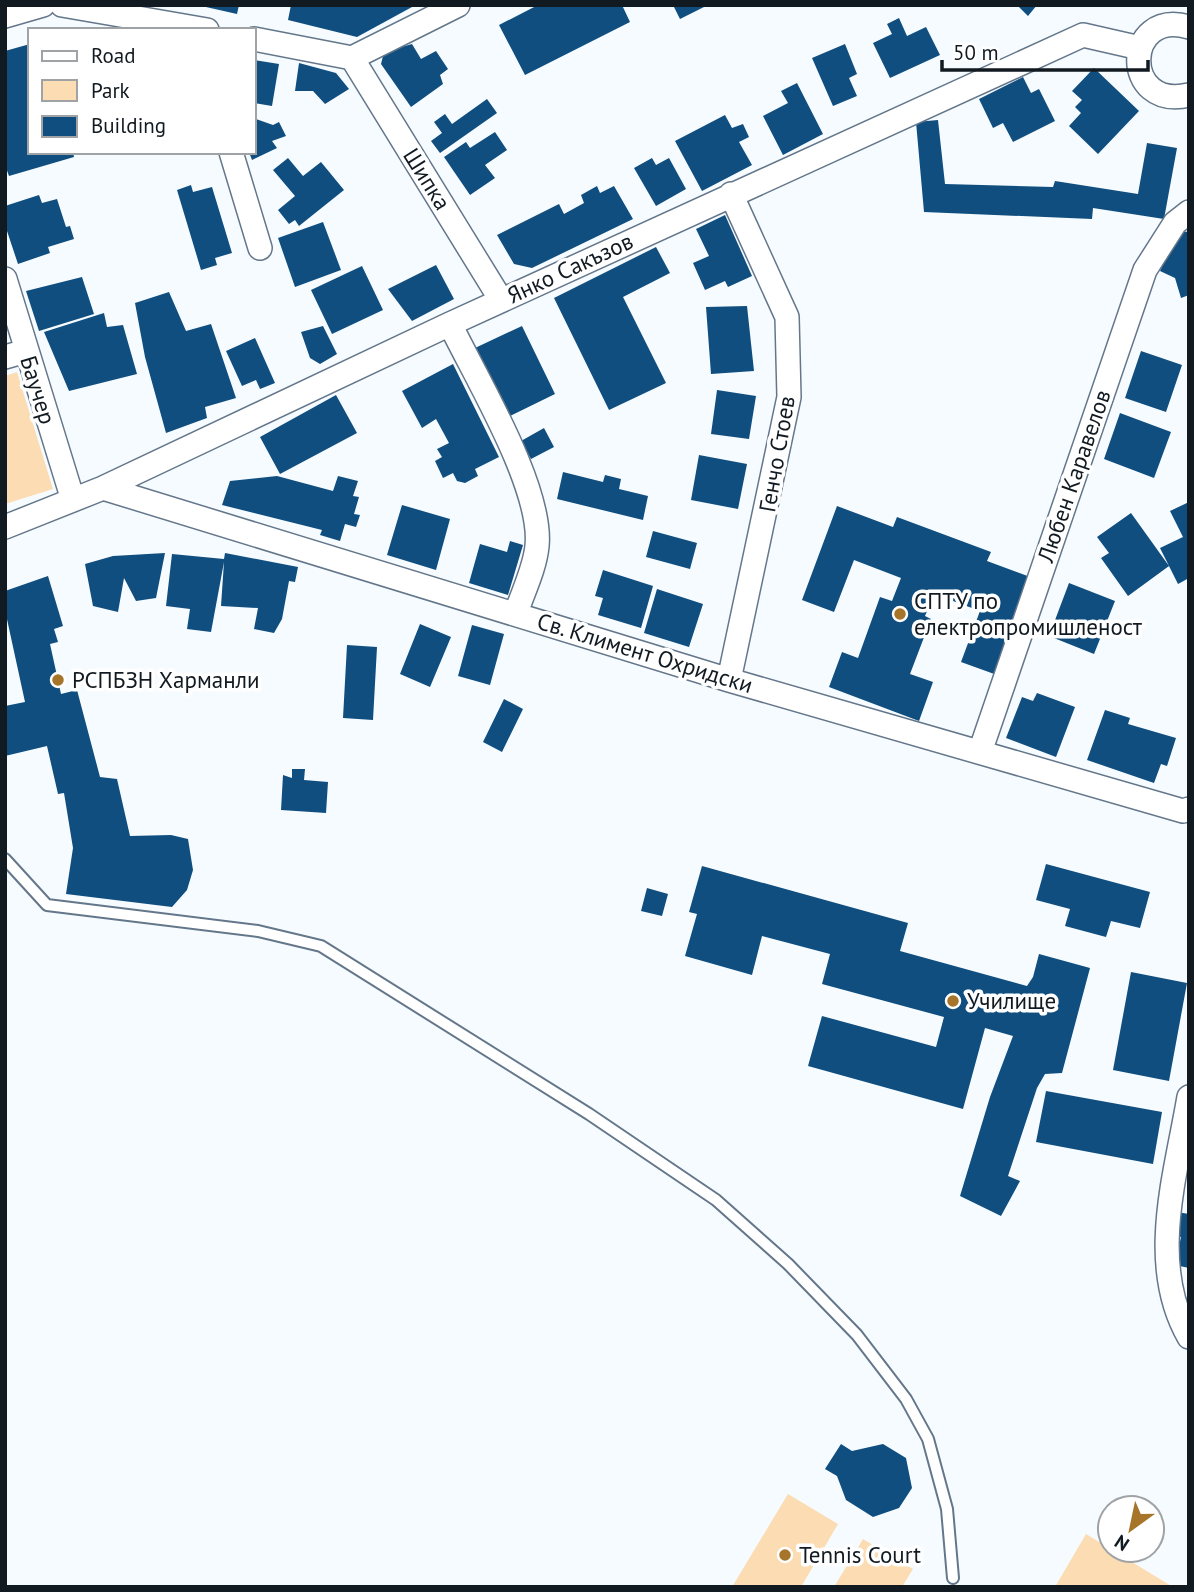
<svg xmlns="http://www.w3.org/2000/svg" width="1194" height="1592" font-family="'PT Sans',sans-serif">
<rect width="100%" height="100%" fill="#f6fbff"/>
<!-- green -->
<path fill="#fcdcb3" d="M17,372L53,489L5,504V376Z
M788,1494L838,1524L801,1587H732Z
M1086,1534L1173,1587H1055Z
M863,1539L913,1569L902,1587H834Z"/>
<!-- building -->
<path fill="#0f4e7f" d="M197,5H239L237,14Z
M291,5H411L412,7L357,37L288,20Z
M538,5H622L630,22L525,75L499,25Z
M673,5H708L680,19Z
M1017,5H1037L1028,16Z
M899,18L907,36L926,27L940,55L890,78L873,43L892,34L887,24Z
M30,44V152H73L74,157L9,176L5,165V51Z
M412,44L421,59L436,51L448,69L440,75L443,84L411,107L381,64L384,52Z
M845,44L857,74L849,78L857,96L833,106L812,58Z
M254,60L279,64L272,106L254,103Z
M299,63L336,73L349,89L325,104L313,91H295Z
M1094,68L1139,111L1098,154L1069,126L1081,113L1075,107L1082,100L1072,91Z
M1023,77L1031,93L1039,89L1055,121L1013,142L1003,123L993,128L979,99Z
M797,83L823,134L783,155L763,116L788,103L781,91Z
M487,99L497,113L440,153L431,141L442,133L434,122L445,114L452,124Z
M725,115L732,128L743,124L749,137L739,142L752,165L702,191L675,141Z
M256,119L273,125L279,122L286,136L272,141L277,148L252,160L249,152H254Z
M938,120L945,184L1053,187L1055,181L1138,194L1147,143L1177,148L1164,219L1093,208L1092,219L924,212L916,122Z
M495,132L507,150L485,165L495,178L470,195L444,157L466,142L470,148Z
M288,158L303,176L321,162L344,190L299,226L295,220L289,224L278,210L295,196L273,170Z
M652,158L656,165L669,158L686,189L656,206L634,168Z
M191,185L193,192L212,187L232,253L215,258L217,265L201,270L177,190Z
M597,186L600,193L614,186L633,219L532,268L514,264L497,235L559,204L564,214L584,203L581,195Z
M39,195L42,203L57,199L66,227L70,226L74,239L48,247L50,253L18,264L5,225V206Z
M725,215L752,276L728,287L725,281L705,290L693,263L709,256L696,229Z
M323,222L341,270L295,287L278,238Z
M1178,231L1189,232V295L1181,298L1175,278L1160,271Z
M656,247L670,273L623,297L666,383L609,410L554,298Z
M436,265L454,299L412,321L388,289Z
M362,266L383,310L332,334L311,290Z
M82,277L94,314L39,331L26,291Z
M169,292L186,331L211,324L236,398L205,407L207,418L166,433L145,357L135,303Z
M747,306L754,371L711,374L706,307Z
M104,313L107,327L123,325L137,374L69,391L44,332Z
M323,326L337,354L320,364L310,358L301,332Z
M522,326L555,394L508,417L475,348Z
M255,338L275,383L260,389L256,380L242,386L226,351Z
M1141,351L1182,365L1166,412L1125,398Z
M453,364L499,457L475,469L478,476L465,483L457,481L453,473L443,478L435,461L442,457L437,449L449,443L436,419L422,428L402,391Z
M717,390L756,396L749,439L711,434Z
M336,395L357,433L280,474L260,437Z
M1120,413L1171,432L1154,478L1104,459Z
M544,428L554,447L531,459L521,441Z
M699,455L747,464L738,509L691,500Z
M563,472L603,482L605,475L621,479L619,489L648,496L643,520L557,499Z
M277,476L333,491L338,476L358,481L353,496L359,497L354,514L360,515L356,527L345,524L340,541L320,535L322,530L222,505L230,481Z
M1189,502V578L1178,584L1160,548L1183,537L1170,511Z
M402,505L450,519L436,570L387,555Z
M837,506L893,527L897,517L991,552L987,561L1033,578L997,675L961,662L980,611L934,594L925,616L931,619L910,674L933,682L919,721L829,687L842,652L858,658L880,597L892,601L901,578L854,560L834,612L802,600Z
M1131,513L1169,566L1128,596L1101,558L1109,553L1097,537Z
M653,531L697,543L690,569L646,557Z
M510,541L523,545L508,595L469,583L480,544L507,552Z
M165,553L156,598L136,601L124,578L118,612L93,606L85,564L113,556Z
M225,553L298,567L295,582L289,581L282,619L274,633L254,629L258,608L221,606L224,562L211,632L187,629L190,609L166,606L172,554L224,559Z
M603,570L653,586L641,628L598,615L603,598L595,596Z
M48,576L63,626L54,629L58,642L50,644L61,694L77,690L100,777L117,779L130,836L171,835L188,839L193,870L187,890L172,907L66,894L73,848L64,793L58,794L47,746L5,756V706L25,702L5,610V591Z
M1069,583L1115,601L1094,654L1049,636Z
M657,589L703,604L689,647L644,633Z
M420,624L451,637L430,687L400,674Z
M472,625L504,634L490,685L458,676Z
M347,645L377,647L373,720L343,718Z
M1037,693L1075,707L1056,757L1006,738L1022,697L1033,701Z
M504,699L523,709L502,752L483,742Z
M1105,710L1130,718L1128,724L1176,738L1167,766L1161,764L1154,783L1087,760Z
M292,769H305L304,780L328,782L326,813L281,810L283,775L292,778Z
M1046,864L1150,892L1140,928L1111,921L1106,937L1065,926L1070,909L1036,900Z
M702,866L908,923L900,951L1027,986L1033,977L1039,954L1090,968L1062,1073L1045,1074L1037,1088L1008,1176L1020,1181L1001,1216L960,1196L990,1097L1013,1036L985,1028L963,1109L808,1066L822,1016L936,1047L944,1017L822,984L830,954L762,936L752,975L685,956L697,914L689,912Z
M647,888L668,894L662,916L641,911Z
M1131,972L1187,983L1169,1081L1113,1070Z
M1046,1091L1162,1112L1153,1164L1036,1142Z
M1177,1212L1189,1214V1268L1175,1265L1181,1237L1172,1235Z
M841,1444L852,1451L883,1444L906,1458L912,1488L899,1508L873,1517L846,1500L837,1476L825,1469Z"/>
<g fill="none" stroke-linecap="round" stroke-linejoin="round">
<!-- lane casing -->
<g stroke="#64778a" stroke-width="14">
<path id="lane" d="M5,859L47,905L258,931L321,946L589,1114L716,1200L788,1264L857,1335L906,1399L928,1439L947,1509L953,1578"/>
</g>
<!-- street casing -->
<g stroke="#64778a" stroke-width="26">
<path id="street" d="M62,5L207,30
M5,16L43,5
M1189,27C1123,8 1121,111 1189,95
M254,39L352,58L458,5
M352,58L501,300
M231,152L260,248
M5,279L73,500
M450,324C476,378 543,488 537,546C535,568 523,592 516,613
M5,357L26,351
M103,488L729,680L1183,811L1189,809
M5,527L103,488L450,324L1083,35L1140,48
M729,680L789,397L787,317L731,194
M980,752L1145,270L1175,223L1189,212
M1189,1097C1176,1174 1147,1264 1189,1337"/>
</g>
<!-- lane -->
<use href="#lane" stroke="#fff" stroke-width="10"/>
<!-- street -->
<use href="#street" stroke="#fff" stroke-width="23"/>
</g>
<!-- markers -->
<g fill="#a6752a" stroke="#fff" stroke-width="2.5">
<circle cx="900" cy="614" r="7"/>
<circle cx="58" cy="680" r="7"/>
<circle cx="953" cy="1001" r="7"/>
<circle cx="785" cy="1555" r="7"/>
</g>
<g text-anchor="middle" stroke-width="7" stroke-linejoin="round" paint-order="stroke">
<!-- street labels -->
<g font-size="23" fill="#121a21" stroke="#fff">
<text transform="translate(427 179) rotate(58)" y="8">Шипка</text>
<text transform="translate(570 268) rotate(-25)" y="8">Янко Сакъзов</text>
<text transform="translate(38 390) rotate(73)" y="8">Баучер</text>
<text transform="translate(777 454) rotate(-80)" y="8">Генчо Стоев</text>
<text transform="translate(1074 476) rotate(-71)" y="8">Любен Каравелов</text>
<text transform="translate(645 653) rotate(17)" y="8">Св. Климент Охридски</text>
</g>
<!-- poi labels -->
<g font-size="23" fill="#121a21" stroke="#fff" text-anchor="start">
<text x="914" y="609">СПТУ по<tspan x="914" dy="26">електропромишленост</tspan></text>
<text x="72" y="688">РСПБЗН Харманли</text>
<text x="967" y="1009">Училище</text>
<text x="799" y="1563">Tennis Court</text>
</g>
</g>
<!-- border -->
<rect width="1194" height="1592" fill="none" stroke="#121a21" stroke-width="14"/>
<!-- legend -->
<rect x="28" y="28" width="228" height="126" fill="#ffffff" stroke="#a0a3a6" stroke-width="2"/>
<rect x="42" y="51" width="35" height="10" fill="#ffffff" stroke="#a0a3a6" stroke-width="2"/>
<text x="91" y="63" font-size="21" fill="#121a21">Road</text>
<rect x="42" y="80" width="35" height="21" fill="#fcdcb3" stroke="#a0a3a6" stroke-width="2"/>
<text x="91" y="98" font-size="21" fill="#121a21">Park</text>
<rect x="42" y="116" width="35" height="21" fill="#0f4e7f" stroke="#a0a3a6" stroke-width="2"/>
<text x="91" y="133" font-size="21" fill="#121a21">Building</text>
<!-- north arrow -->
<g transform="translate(1131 1529) rotate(213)"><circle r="33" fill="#ffffff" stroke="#a0a3a6" stroke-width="2"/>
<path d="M0-5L12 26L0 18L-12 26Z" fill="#a6752a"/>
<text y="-10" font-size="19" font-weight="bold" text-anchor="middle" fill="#121a21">N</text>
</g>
<!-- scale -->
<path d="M942 60v10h206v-10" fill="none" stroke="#121a21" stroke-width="3.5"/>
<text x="953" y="60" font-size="21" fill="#121a21" stroke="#ffffff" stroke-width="5" paint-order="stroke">50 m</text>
</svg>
